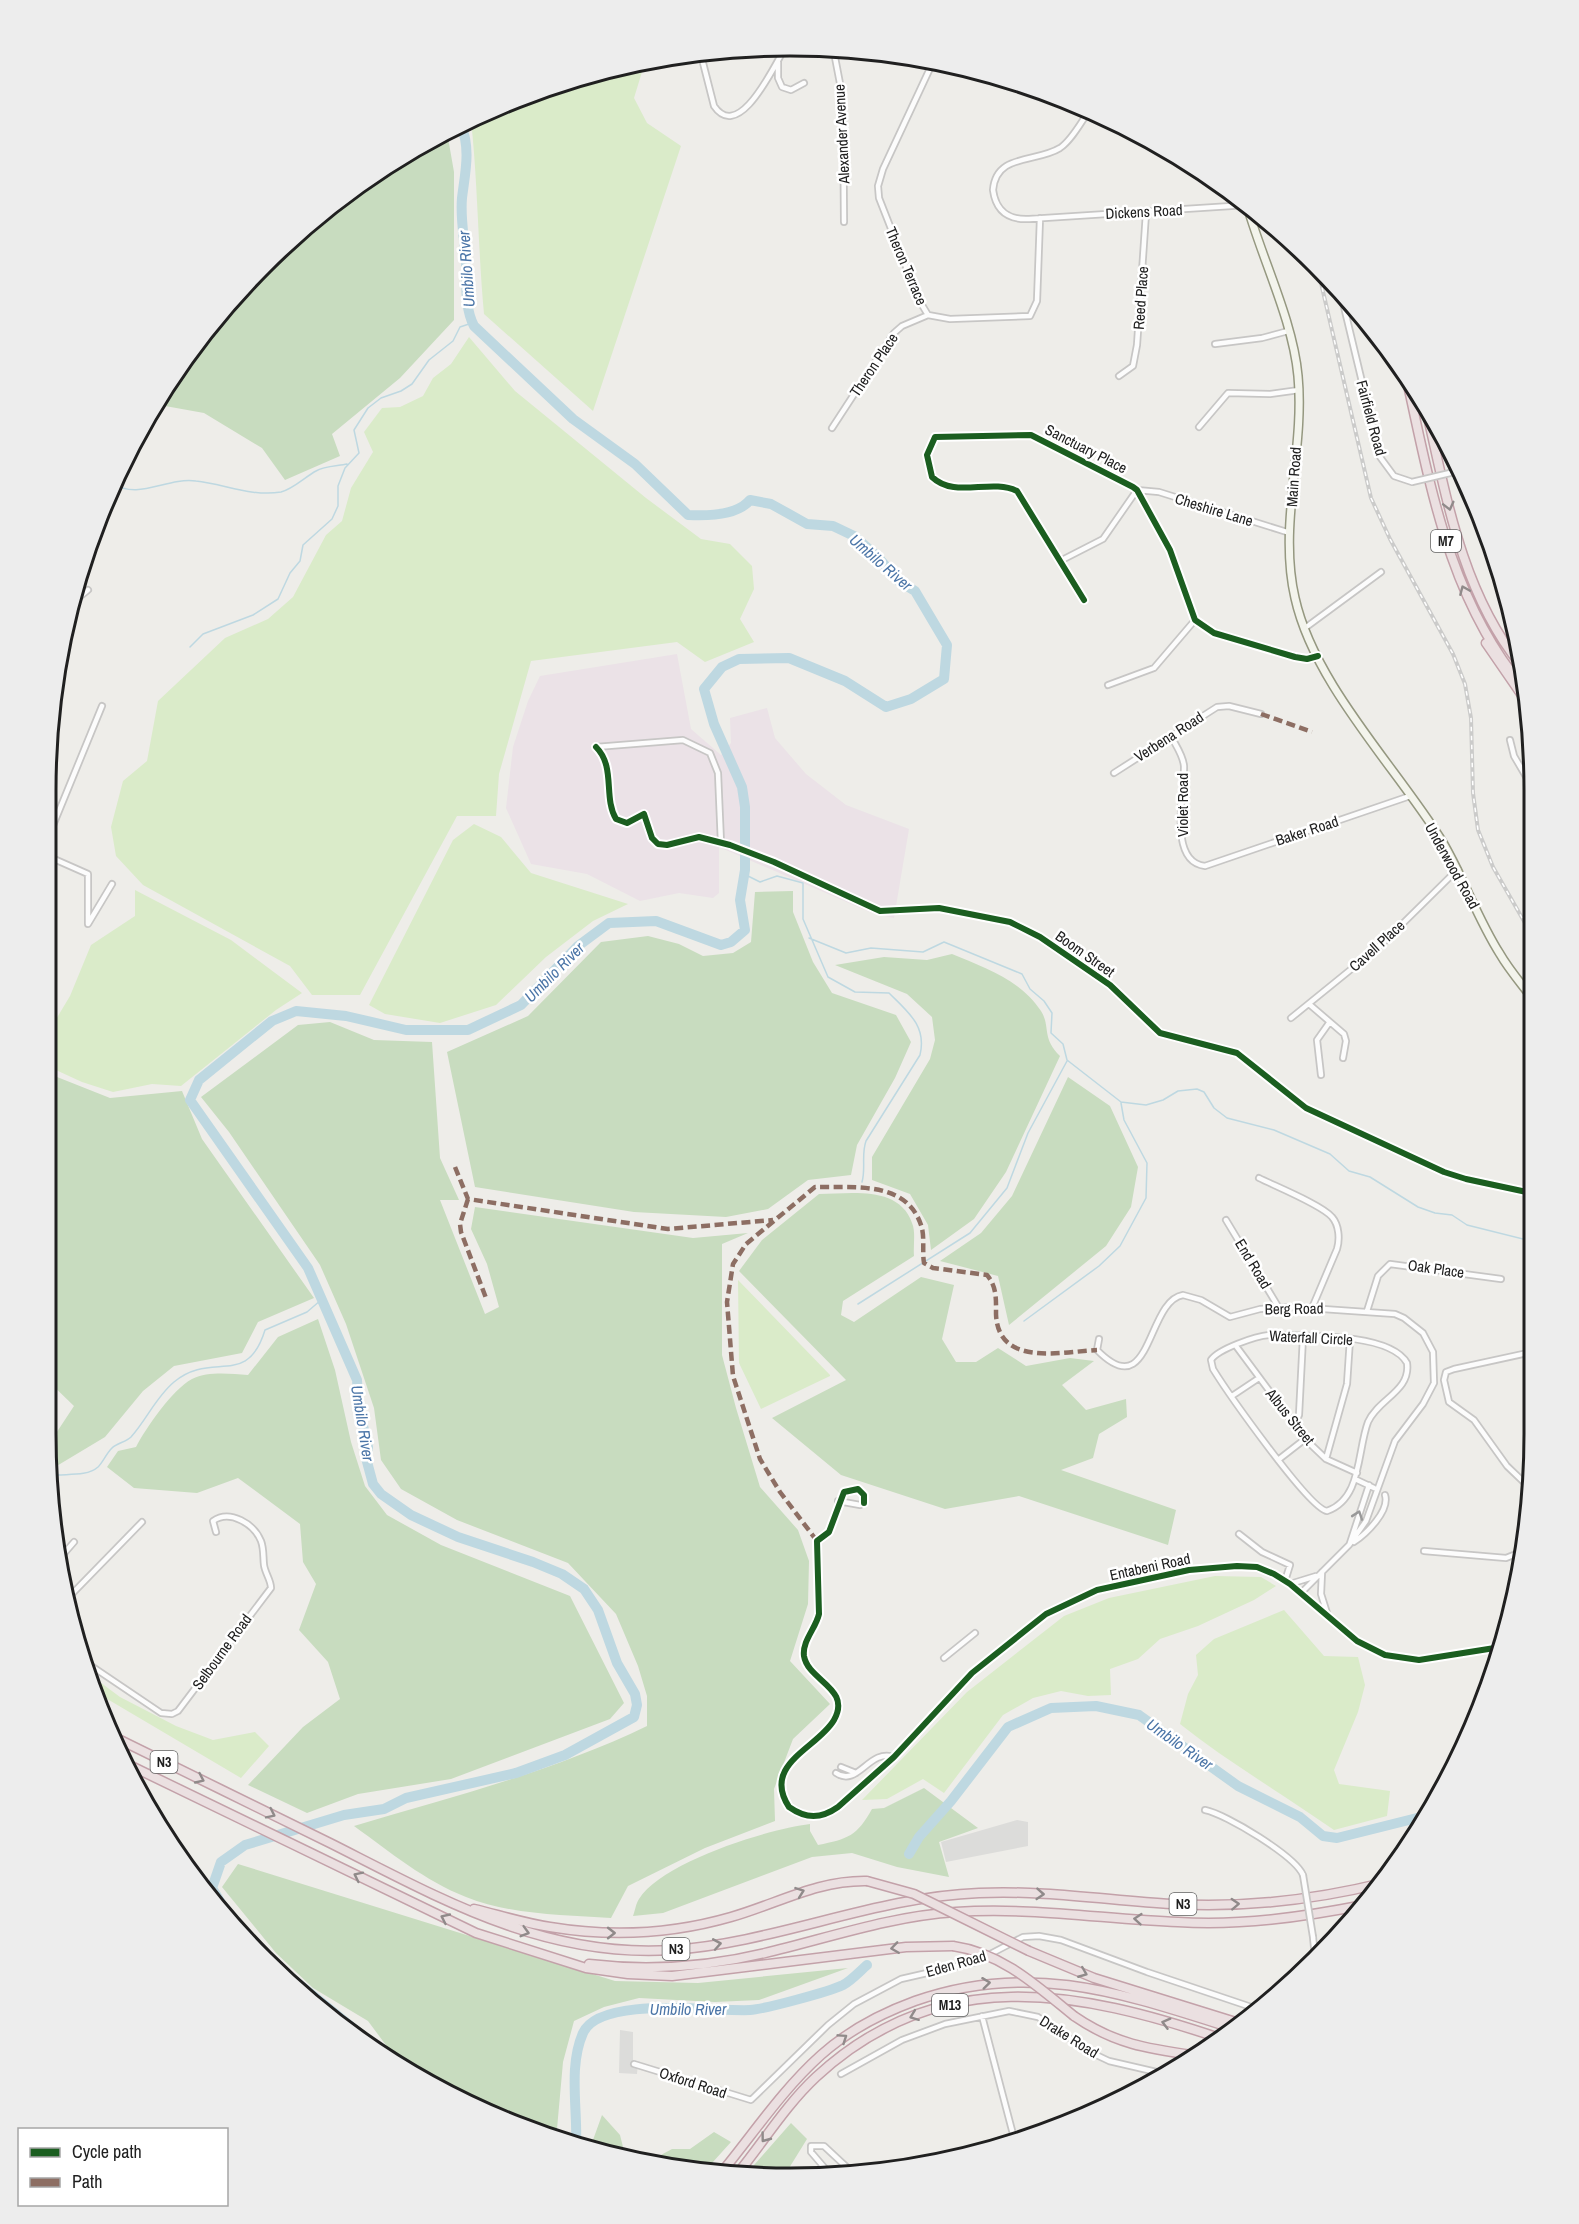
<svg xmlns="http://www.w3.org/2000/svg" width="1579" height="2224" font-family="'Archivo Narrow',sans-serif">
<rect width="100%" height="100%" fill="#eeede9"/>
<!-- industrial -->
<path fill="#ebe2e7" d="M677,654L691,729L721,755L731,743L730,718L767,708L775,738L806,774L846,805L909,829L894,918L872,913L719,847V893L713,898L679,893L640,901L587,874L531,864L506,808L513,747L528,701L540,676Z"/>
<!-- religious -->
<path fill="#dcdcda" d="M1017,1820L1028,1822V1846L946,1862L941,1842Z
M620,2030L633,2032V2060L638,2063L637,2074L619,2073Z"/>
<!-- grass -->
<path fill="#daebc9" d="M645,62L634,98L647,123L681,146L593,411L484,314C478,250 478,185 471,120L551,84Z
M469,337L515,391L646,498L701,539L730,544L752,566L754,589L740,619L754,642L705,662L677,642L531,661L499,774L496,816H457L360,995H312L290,966L143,885L116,856L111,827L123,781L147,761L158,701L225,638L268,619L293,597L326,535L342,521L351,488L373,452L364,432L382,408L400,407L423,396L433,378L451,364Z
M474,824L501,837L531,873L628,904L593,921L546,957L496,1005L440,1023L385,1014L369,1005L453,840Z
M135,890L231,940L302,993L276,1010L181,1086L152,1084L113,1092L82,1082L45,1065V1050L55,1021L70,996L91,945L135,916Z
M738,1280L830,1375V1376L761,1409L739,1363Z
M1215,1576L1261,1577L1276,1586L1254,1600L1198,1626L1160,1639L1138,1659L1110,1669L1111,1695L1088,1696L1061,1691L1033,1698L1003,1715L944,1793L923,1779L887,1799L862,1800L967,1692L1064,1616L1109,1598Z
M1284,1610L1324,1656L1358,1657L1365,1685L1358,1712L1334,1770L1339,1784L1390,1791L1387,1816L1334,1830C1283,1794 1229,1763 1180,1724L1188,1694L1198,1675L1196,1655L1214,1639Z
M85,1671L120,1697L176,1726L213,1740L255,1732L269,1746L241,1778L92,1690Z"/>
<!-- forest -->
<path fill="#c8dcbf" d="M447,132L454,172V320L400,378L332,434L340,456L285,480L262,448L204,413L154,404L230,299L299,230L418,145Z
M793,891V912L813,962L832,993L896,1015L911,1042L895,1078L857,1145L851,1175L808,1180L768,1209L726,1217L634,1212L475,1187L447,1052L528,1016L601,942L648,936L679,944L703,956L733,953L751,942L755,892Z
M952,954C985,968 1020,979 1041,1011C1051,1027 1041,1037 1060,1056L1006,1172L974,1219L931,1250L928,1225L910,1194L872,1180V1157L930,1059L935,1040L932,1017L907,994L835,965L884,957L927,960Z
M330,1022L374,1040L432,1042L440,1158L459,1200H440L485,1314L499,1307L487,1264L471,1229L475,1207L693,1238L748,1233L722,1244V1355L736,1408L760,1487L798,1530L809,1561L808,1604L790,1661L830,1704L793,1739L774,1789L775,1821L705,1848L628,1886L611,1918C564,1915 511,1915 466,1897C425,1881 390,1852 354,1826C452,1797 554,1771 647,1726V1696L638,1666L616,1614L568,1563L457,1520L401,1489L381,1460L374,1408L346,1324L320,1265L229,1132L201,1097L298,1025Z
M52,1075L110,1098L182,1091L202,1139L314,1298L258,1322L242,1353L174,1366L143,1391L105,1437L50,1470L47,1447L74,1406L45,1378V1079Z
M1068,1077L1110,1106L1138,1167L1131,1207L1106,1246L1009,1325L998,1276L940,1261L981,1233L1012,1196Z
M819,1194C850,1194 899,1185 912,1223C916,1232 913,1246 914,1256L843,1301L841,1315L854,1322L921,1277L954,1285L942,1339L956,1362H976L998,1348L1026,1366L1070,1358L1094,1361L1062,1385L1086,1410L1126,1399L1127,1417L1099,1434L1093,1458L1061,1470L1176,1510L1168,1545L1019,1496L945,1509L841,1475L772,1418L846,1380L739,1271L762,1240Z
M318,1319L335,1370L351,1442L365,1486L387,1515L441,1545L570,1596L624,1703L610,1719L451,1779L358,1794L307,1813L248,1785L303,1727L340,1699L328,1662L299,1630L316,1584L303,1562L300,1524L238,1478L197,1493L134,1488L107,1467L118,1451L136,1447C146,1428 172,1390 192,1379C209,1371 230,1374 248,1375L278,1337Z
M924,1788L978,1828L939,1842L949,1877L897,1867L852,1853L812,1857L663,1913L633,1916C635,1911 636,1903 639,1899C662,1862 768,1829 810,1824V1831L818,1845C848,1839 857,1836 872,1809L884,1808Z
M139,1790L158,1804L192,1873L170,1848Z
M238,1864L615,1981L698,1983L848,1968L759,2000L715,2002L639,1998L604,2007L574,2021L563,2062L557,2129L561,2140L461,2102L397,2060L368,2021L313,1988L276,1953L222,1887Z
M602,2115L620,2135L626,2159L589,2151Z
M791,2123L807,2139L786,2173H747Z
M714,2132L731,2142L703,2173L646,2163L672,2149H690Z"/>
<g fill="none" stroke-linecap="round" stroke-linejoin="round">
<!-- stream -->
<path stroke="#bed8e1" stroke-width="1.5" d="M112,483C139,501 166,477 196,481C224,484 252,497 281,492C293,489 305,477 316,471C324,466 338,466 347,464
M190,647L203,634L253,615L278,599L290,573L300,561L303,545L332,519L338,506V486L345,468L359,453L354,430L368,408L381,398L401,391L412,384L429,360L453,341L460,327L469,324L471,320
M744,874L760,882L777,876L803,883V919L828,977L855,992L889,993C908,1012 927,1026 920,1055L866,1141C861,1155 866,1168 862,1182
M809,938L846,953L871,948L923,952L944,942L1022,974L1030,989L1044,1001L1052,1013L1051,1033L1063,1044L1067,1060L1121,1102L1146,1105L1163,1100L1178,1091L1197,1089L1204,1092L1214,1108L1227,1118L1274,1130L1330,1154L1349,1171L1370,1177L1418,1207L1435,1213L1452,1215L1467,1225L1531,1241
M858,1304L970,1233L1007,1188L1028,1133L1067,1061
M1024,1321L1099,1266L1120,1246L1146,1198L1147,1163L1124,1120L1121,1103
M57,1475C70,1474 88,1476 98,1467C103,1462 106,1454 112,1448C117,1443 126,1442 131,1437C147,1419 156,1397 174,1382C212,1350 247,1389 265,1330L307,1312L321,1300"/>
<!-- river -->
<path stroke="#bed8e1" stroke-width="10" d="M909,1854L919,1837L951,1801L1008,1727L1051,1708L1096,1706L1139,1715L1238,1786L1300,1817L1323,1836L1337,1838L1425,1816
M227,1913L212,1888L221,1862L245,1845L344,1815L384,1809L406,1798L516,1773L565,1755L634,1717L637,1705L635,1694L617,1663L598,1610L584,1589L562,1574L533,1562L458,1537L411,1515L381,1494L373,1484L366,1458L368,1447L359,1409L357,1380L308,1268L190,1100L199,1080L272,1021L296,1011L346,1016L406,1030H468L521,1005L578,946L609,923L656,921L721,945L731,942L745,930L740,900L745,870V807L742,787L714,724L704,689L722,667L739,659L789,658L845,681L886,707L911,699L944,679L947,645L915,591L897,580L878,557L854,536L833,526L807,524L771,504L750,500C737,516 707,516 688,515L635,464L573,419L474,326C464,306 467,285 466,262C465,241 460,220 462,198C465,173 471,149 461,125
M267,1958L370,2042
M576,2146C578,2110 568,2067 583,2033C600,1995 715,2012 750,2010C765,2009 828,1992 843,1985C851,1981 860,1971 867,1965"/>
<!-- street casing -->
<g stroke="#c7c6c5" stroke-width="8">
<path id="street" d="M833,47L843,99L844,222
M700,51L714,106C739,143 774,66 785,48
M778,62V78L782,87L791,90L804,83
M933,62L883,169L878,186L879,198L919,300L928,315L950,319L1030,316L1037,301L1040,218
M962,67L997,82L1064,101
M1089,111C1081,122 1072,140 1060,148C1036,163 996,153 993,190C996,212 1009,220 1029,219L1247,205
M1340,290L1380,457L1394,476L1412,482
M1215,344L1262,338L1288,331
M1119,376L1133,366L1137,345L1146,213
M1199,427L1228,393L1270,394L1299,390
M832,428L894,333L902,326L928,315
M1450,473L1459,471
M1467,485L1472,509L1479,512
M1060,561L1103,539L1137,490L1159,492L1290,533
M1084,600L1017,491C990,478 955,499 932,477L927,455L935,437L1031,435L1133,487L1137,490L1170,550L1195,620L1214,633L1295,657L1307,659L1318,656
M71,604L88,590
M1305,628L1381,572
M1108,685L1154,668L1195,620
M1171,736C1176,746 1183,755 1184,766C1185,790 1167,862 1205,866L1410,796
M1510,740L1514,756L1528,780
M596,747C616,767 603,797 616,819L627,823L644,814L652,838L658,844L667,845L699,837L730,845L774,862L880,911L939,908L1010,922L1040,937L1110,985L1160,1033L1237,1053L1306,1108L1444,1172L1466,1179L1531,1193
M596,747L683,740L710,753L718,773L721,843
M1114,773L1217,707L1229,706L1261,714
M45,845L102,706
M45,855L88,874V924L112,884
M1309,1004L1344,1034L1346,1041L1343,1058
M1291,1018L1381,945L1458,869
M1321,1075L1317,1040L1329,1023
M1530,1128L1527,1135L1530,1145
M1259,1178C1275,1186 1322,1205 1332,1217C1339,1225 1340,1239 1337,1249L1312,1308
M1226,1220L1279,1308
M1367,1311L1378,1276L1390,1264L1501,1279
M1269,1335C1302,1336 1390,1332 1407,1363C1411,1391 1378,1399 1368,1422C1357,1451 1362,1499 1327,1511C1309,1509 1226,1390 1213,1369L1211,1360C1218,1349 1256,1336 1269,1335Z
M1099,1339L1097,1350C1152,1406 1146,1301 1183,1295L1201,1300L1230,1317L1260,1309L1294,1307L1395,1314L1404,1318L1423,1333L1433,1352L1434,1383L1423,1404L1395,1441L1366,1521L1349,1545L1301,1593
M1236,1346L1305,1439L1326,1459L1357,1473
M1232,1396L1259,1378
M1293,1426L1299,1415L1303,1337
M1326,1459L1347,1384L1350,1339
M1278,1460L1305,1439
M1355,1479L1374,1488
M1531,1489L1507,1466L1474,1420L1449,1402L1444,1380L1446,1372L1454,1369L1532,1352
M838,1501L860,1505
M864,1503V1495L858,1489L844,1492L829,1532L817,1541L819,1614C816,1628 802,1641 804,1656C808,1681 852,1688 834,1720C818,1748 761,1764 789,1807C806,1819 821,1819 838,1807L894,1757L972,1673L1046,1614L1097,1590L1189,1570L1237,1566L1257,1567L1274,1574L1290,1584L1357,1641L1385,1655L1419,1660L1501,1647
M1239,1534L1262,1552L1290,1565L1285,1581
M1354,1542C1366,1534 1390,1511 1385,1495
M1350,1543L1369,1485
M1424,1551L1506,1558L1521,1552
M61,1557L74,1542
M1322,1572L1321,1594L1327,1613
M1290,1584L1316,1576
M67,1599L142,1522
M944,1658L975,1633
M81,1659L161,1713L172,1714L178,1711L271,1588C271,1580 265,1573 264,1565C263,1557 264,1549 261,1541C254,1524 230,1509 213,1521L216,1532
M841,1767L856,1773
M836,1773C858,1788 869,1748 894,1757
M1205,1810C1226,1814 1295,1856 1303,1875
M1313,1937L1315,1957
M1314,1945L1323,1948
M982,2016L1014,2138
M634,2064L751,2100L828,2025L854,2004L901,1979L975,1962L1023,1937L1039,1936L1061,1940L1147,1972L1260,2010
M841,2074L902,2040L945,2024L1009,2011L1038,2017L1090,2052L1109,2061L1165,2074
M829,2173L811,2152V2146H824L853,2173"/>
</g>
<!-- secondary casing -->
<g stroke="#959880" stroke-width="10">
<path id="secondary" d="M1246,202C1261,257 1293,320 1298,376C1305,449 1278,525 1295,598C1314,684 1396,767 1442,841C1464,878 1477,918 1500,954C1508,968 1519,981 1529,994"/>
</g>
<!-- highway casing -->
<g stroke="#c3a1a9" stroke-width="11">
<path id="highway" d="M1405,371C1430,484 1449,603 1528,693
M1426,408C1446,496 1462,592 1520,664
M1486,643L1528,704
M110,1735C184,1771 258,1808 332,1844C441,1899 544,1958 671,1950C776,1943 873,1897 979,1893C1043,1890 1107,1900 1172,1904C1243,1908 1314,1900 1383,1883
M125,1763L476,1933L586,1968L628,1974L672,1976L906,1947L953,1946
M474,1909C499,1915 524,1923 550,1927C610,1937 672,1934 731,1917C777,1904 817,1880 867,1881
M1029,1951L1094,1978L1242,2024
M589,1964C648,1971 707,1967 765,1953C828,1938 891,1916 956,1912C1031,1907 1104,1919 1178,1922C1240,1926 1303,1917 1364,1905
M1074,2016C1116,2045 1150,2049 1199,2056
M721,2173C754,2133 782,2090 821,2055C848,2031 882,2013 915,2001C1031,1960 1124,1994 1235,2029
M738,2173C764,2141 786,2105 816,2077C939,1963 1078,1990 1222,2039"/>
</g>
<!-- street -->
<use href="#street" stroke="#fcfcfc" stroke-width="4.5"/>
<!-- secondary -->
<use href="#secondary" stroke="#f3f4ec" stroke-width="7"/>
<!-- highway -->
<use href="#highway" stroke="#ebe0e1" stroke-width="8"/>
<!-- rail casing -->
<g stroke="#cbcbca" stroke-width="4">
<path id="rail" d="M1318,270L1371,498L1390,539L1453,654L1465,684L1471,718L1473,793L1478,830L1493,867L1529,930"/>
</g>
<!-- rail -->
<use href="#rail" stroke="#fff" stroke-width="1.5" stroke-dasharray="4.5" stroke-linecap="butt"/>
<!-- street-bridge casing -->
<g stroke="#c7c6c5" stroke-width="8" stroke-linecap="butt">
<path id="street-bridge" d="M1412,482L1450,473
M1303,1875L1313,1937"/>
</g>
<!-- highway-bridge casing -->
<g stroke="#c3a1a9" stroke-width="11" stroke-linecap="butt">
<path id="highway-bridge" d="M867,1881L914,1894L1029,1951
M953,1946C1002,1953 1037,1986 1074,2016"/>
</g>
<!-- street-bridge -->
<use href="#street-bridge" stroke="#fcfcfc" stroke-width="4.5"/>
<!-- highway-bridge -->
<use href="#highway-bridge" stroke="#ebe0e1" stroke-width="8"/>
<!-- quiet -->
<path stroke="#8d6e63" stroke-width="4.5" stroke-dasharray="9 4.5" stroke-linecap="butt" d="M1261,714L1312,732
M455,1167L468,1199L668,1229L773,1220
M468,1199L460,1224L461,1232L486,1298
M817,1541L780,1492L760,1459L733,1376L727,1302L733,1264L746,1244L815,1187C853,1188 906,1180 921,1225C925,1236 922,1251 924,1263L933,1268L987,1275C997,1287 996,1299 996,1314C998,1367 1060,1352 1097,1350"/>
<!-- cycleway casing -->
<g stroke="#fff" stroke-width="10">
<path id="cycleway" d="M1084,600L1017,491C990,478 955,499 932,477L927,455L935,437L1031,435L1133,487L1137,490L1170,550L1195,620L1214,633L1295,657L1307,659L1318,656
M596,747C616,767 603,797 616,819L627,823L644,814L652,838L658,844L667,845L699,837L730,845L774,862L880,911L939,908L1010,922L1040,937L1110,985L1160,1033L1237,1053L1306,1108L1444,1172L1466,1179L1531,1193
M864,1503V1495L858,1489L844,1492L829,1532L817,1541L819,1614C816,1628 802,1641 804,1656C808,1681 852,1688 834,1720C818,1748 761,1764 789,1807C806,1819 821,1819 838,1807L894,1757L972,1673L1046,1614L1097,1590L1189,1570L1237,1566L1257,1567L1274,1574L1290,1584L1357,1641L1385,1655L1419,1660L1501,1647"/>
</g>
<!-- cycleway -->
<use href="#cycleway" stroke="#1b5e20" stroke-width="6"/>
</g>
<!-- one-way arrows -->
<defs><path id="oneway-chevron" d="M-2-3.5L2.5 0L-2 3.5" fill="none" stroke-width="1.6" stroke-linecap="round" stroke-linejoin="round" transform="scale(1.5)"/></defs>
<g stroke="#908a8a">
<use href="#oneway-chevron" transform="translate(1449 506) rotate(76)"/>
<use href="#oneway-chevron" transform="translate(1464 590) rotate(-113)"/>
<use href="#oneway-chevron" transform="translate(200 1779) rotate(25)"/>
<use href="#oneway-chevron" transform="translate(271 1814) rotate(26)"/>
<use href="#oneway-chevron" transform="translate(358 1876) rotate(-154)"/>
<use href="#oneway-chevron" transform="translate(800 1892) rotate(-20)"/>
<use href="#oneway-chevron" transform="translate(1040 1894) rotate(4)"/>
<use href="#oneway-chevron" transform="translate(1235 1904) rotate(-3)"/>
<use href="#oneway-chevron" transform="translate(445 1918) rotate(-155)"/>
<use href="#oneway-chevron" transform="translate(1138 1919) rotate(-175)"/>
<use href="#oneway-chevron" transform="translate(525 1932) rotate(16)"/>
<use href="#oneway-chevron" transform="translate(611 1933)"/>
<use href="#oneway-chevron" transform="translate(717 1944) rotate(-10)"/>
<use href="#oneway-chevron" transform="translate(895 1948) rotate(172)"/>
<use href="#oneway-chevron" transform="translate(1083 1973) rotate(22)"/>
<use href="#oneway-chevron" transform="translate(986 1983) rotate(-7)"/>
<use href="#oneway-chevron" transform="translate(914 2016) rotate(159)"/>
<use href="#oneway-chevron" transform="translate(1166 2023) rotate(-165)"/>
<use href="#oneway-chevron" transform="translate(843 2038) rotate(-34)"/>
<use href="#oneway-chevron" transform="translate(765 2138) rotate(127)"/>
</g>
<use stroke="#999" href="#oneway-chevron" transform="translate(1358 1515) rotate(-71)"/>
<g text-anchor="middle" stroke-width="5" stroke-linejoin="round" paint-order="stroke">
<!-- shield labels -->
<g fill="#fff" stroke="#636363" stroke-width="1.5">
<rect x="1431" y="530" width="30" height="22" rx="4.5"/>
<rect x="150.5" y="1751" width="27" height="22" rx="4.5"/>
<rect x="1169.5" y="1893" width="27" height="22" rx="4.5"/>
<rect x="662.5" y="1938" width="27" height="22" rx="4.5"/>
<rect x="932" y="1994" width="36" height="22" rx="4.5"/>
</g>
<g font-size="14" font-weight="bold" fill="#202020">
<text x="1446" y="546">M7</text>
<text x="164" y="1767">N3</text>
<text x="1183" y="1909">N3</text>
<text x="676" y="1954">N3</text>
<text x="950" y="2010">M13</text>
</g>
<!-- street labels -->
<g font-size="15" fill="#202020" stroke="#fff">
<text transform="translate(842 134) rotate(-93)" y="5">Alexander Avenue</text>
<text transform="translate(1144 212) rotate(-3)" y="5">Dickens Road</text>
<text transform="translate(906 266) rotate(67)" y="5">Theron Terrace</text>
<text transform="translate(1141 298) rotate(-86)" y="5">Reed Place</text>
<text transform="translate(874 365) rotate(-56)" y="5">Theron Place</text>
<text transform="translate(1371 418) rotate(75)" y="5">Fairfield Road</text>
<text transform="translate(1086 449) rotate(27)" y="5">Sanctuary Place</text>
<text transform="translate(1294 477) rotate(-86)" y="5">Main Road</text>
<text transform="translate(1214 510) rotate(17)" y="5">Cheshire Lane</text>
<text transform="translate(1169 737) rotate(-33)" y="5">Verbena Road</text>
<text transform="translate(1183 805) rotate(-90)" y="5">Violet Road</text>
<text transform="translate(1307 831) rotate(-18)" y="5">Baker Road</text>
<text transform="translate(1452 866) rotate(61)" y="5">Underwood Road</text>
<text transform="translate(1377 946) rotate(-42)" y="5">Cavell Place</text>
<text transform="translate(1085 954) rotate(35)" y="5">Boom Street</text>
<text transform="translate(1253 1264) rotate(59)" y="5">End Road</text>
<text transform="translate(1436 1269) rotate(8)" y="5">Oak Place</text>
<text transform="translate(1294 1309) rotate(-1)" y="5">Berg Road</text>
<text transform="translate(1311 1338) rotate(3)" y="5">Waterfall Circle</text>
<text transform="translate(1290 1417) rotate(51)" y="5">Albus Street</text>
<text transform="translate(1150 1567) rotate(-12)" y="5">Entabeni Road</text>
<text transform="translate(222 1652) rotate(-54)" y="5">Selbourne Road</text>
<text transform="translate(956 1964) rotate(-16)" y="5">Eden Road</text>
<text transform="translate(1069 2037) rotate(32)" y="5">Drake Road</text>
<text transform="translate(693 2083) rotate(18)" y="5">Oxford Road</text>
</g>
<!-- water labels -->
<g font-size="16" font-style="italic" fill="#4b75a7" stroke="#fff">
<text transform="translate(466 269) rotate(-94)" y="6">Umbilo River</text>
<text transform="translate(881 562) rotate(41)" y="6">Umbilo River</text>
<text transform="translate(554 972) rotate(-45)" y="6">Umbilo River</text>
<text transform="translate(363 1423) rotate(81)" y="6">Umbilo River</text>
<text transform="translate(1180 1744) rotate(35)" y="6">Umbilo River</text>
<text x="688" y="2015">Umbilo River</text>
</g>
</g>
<!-- crop -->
<path d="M0 0H1579V2224H0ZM790 56H790A734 734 0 0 1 1524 790V1434A734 734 0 0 1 790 2168H790A734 734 0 0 1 56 1434V790A734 734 0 0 1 790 56Z" fill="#ededed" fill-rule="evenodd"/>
<path fill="none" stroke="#202020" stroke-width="3" d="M790 56H790A734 734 0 0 1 1524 790V1434A734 734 0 0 1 790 2168H790A734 734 0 0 1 56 1434V790A734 734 0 0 1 790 56Z"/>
<!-- legend -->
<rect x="18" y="2128" width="210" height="78" fill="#ffffff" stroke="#a6a6a6" stroke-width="1.5"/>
<rect x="30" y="2148" width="30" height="9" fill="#1b5e20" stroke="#a6a6a6" stroke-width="1.5"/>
<text x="72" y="2158" font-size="18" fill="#202020">Cycle path</text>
<rect x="30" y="2178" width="30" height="9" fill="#8d6e63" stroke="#a6a6a6" stroke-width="1.5"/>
<text x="72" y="2188" font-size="18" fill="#202020">Path</text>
</svg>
